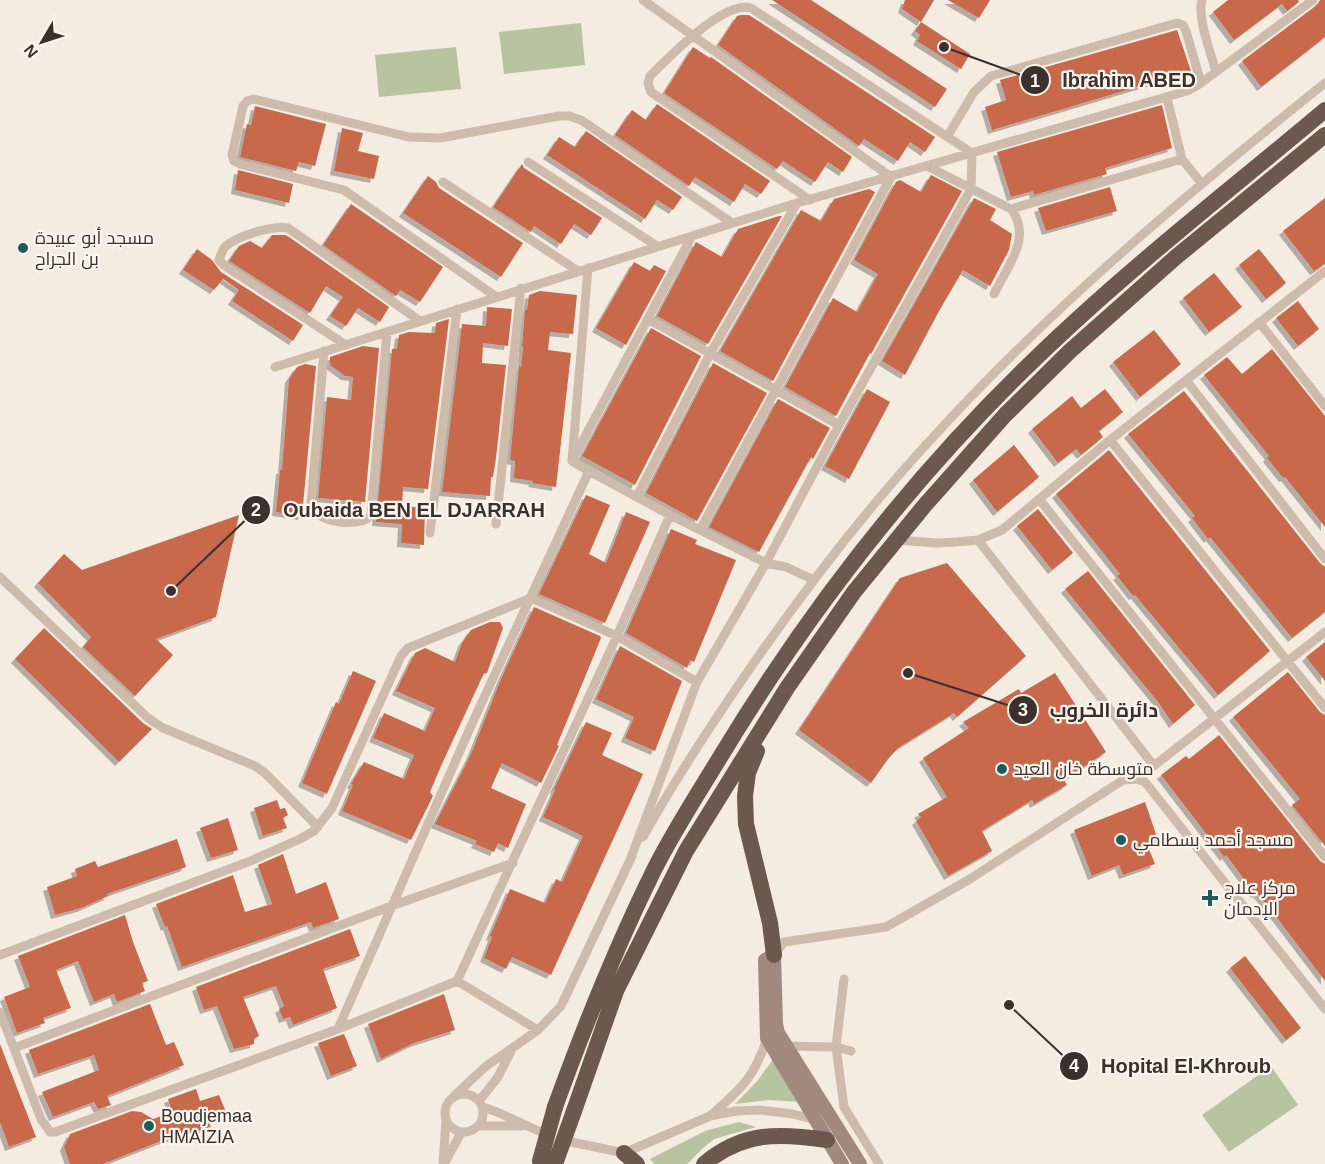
<svg xmlns="http://www.w3.org/2000/svg" width="1325" height="1164" font-family="Helvetica,Cairo,sans-serif">
<defs>
<filter id="shadow"><feDropShadow dx="-4" dy="4" stdDeviation="0" flood-color="#0004"/></filter>
</defs>
<rect width="100%" height="100%" fill="#f4ebe1"/>
<!-- green -->
<path fill="#b8c4a0" d="M581,23L585,65L504,74L499,32Z
M456,47L461,89L379,97L375,55Z
M774,1058L801,1102L769,1100L735,1104L758,1080Z
M1271,1066L1298,1105L1229,1152L1202,1115Z
M739,1122L756,1127L714,1139L703,1148L687,1164H654L650,1159L705,1131Z"/>
<!-- building -->
<path fill="#c8694b" filter="url(#shadow)" d="M772,0H811L947,89L935,107Z
M905,0H934L921,22L902,9Z
M948,0H990L979,18Z
M1228,0H1298L1299,2L1287,11L1282,4L1234,40L1213,12Z
M1320,0H1325V37L1261,87L1242,61L1317,5Z
M741,15H749L935,137L925,152L910,142L898,161L864,139L859,146L718,45L737,16Z
M921,22L970,54L961,69L917,41L920,35L915,31Z
M1177,30L1191,71L992,130L985,107L1006,100L1000,80Z
M693,47L710,58L711,57L852,157L843,172L828,162L815,182L783,161L777,169L664,93Z
M657,104L770,181L761,194L745,184L734,202L695,177L689,186L615,135L632,110L646,120Z
M1162,105L1172,148L1105,168L1107,174L1034,195L1033,191L1011,197L997,152Z
M255,106L326,124L315,166L299,162L296,171L240,157L247,124L251,125Z
M342,128L363,133L358,151L379,156L374,179L334,171Z
M586,131L682,197L673,210L657,200L645,219L547,155L559,137L575,147Z
M522,164L524,168L602,218L591,235L574,224L561,244L534,226L531,232L493,207Z
M238,170L293,184L289,203L235,190Z
M931,175L962,191L871,354L870,353L836,416L785,387L833,298L857,312L878,274L854,260L896,182L900,180L921,192Z
M428,176L436,182L439,188L523,243L501,277L403,213Z
M1110,187L1117,211L1046,231L1038,208Z
M869,189L875,192L773,381L720,351L801,210L821,221L834,199Z
M974,198L996,209L990,220L1012,234L1009,250L990,286L963,270L939,311L905,375L882,361Z
M1325,198V264L1314,271L1283,231Z
M351,204L443,267L420,302L400,290L396,296L323,245Z
M779,216H782L708,344L657,316L696,242L722,257L738,229Z
M272,235H285L289,237L389,307L380,322L358,308L346,326L330,316L343,297L326,286L310,313L229,261L239,246L250,241L262,248Z
M197,249L212,260L221,272L303,325L293,341L232,301L239,290L223,279L214,290L183,270Z
M1259,249L1286,283L1266,299L1239,265Z
M634,262L650,271L654,265L666,271L626,345L596,328Z
M1214,273L1242,307L1209,332L1183,298Z
M540,291L577,295L573,334L550,332L548,350L571,353L556,487L532,483L533,481L514,478L515,461L510,460L519,366L521,367L523,347H522L525,310H527L529,295Z
M1298,301L1319,329L1298,346L1276,318Z
M487,307L512,309L508,346L483,343L482,363L506,365L496,458L493,477H491L490,496L442,492L462,324L486,326Z
M449,319L428,489L403,487L402,506L425,508L424,545L401,543L402,524L376,522L392,349H397L399,335L409,332L435,333L436,323Z
M651,328L701,356L635,485L582,456Z
M1154,330L1181,364L1140,397L1113,362Z
M363,346L379,348L365,502L318,498L327,397L351,400L353,377L345,376L330,365V357Z
M1272,349L1325,416V527L1285,477L1283,478L1267,458L1269,456L1204,375L1227,357L1242,374Z
M713,363L767,393L697,521L646,493Z
M305,364L316,366L302,516L276,512L280,470H282L289,379L297,367Z
M867,389L890,402L849,479L825,466Z
M1105,389L1123,412L1099,431L1103,437L1081,455L1076,449L1058,463L1032,429L1072,396L1081,408Z
M1184,391L1320,563L1325,567V612L1292,638L1210,537L1208,539L1192,518L1195,516L1128,434Z
M778,399L830,428L813,459L811,457L759,552L709,527Z
M1014,445L1039,477L997,512L973,480Z
M1109,450L1270,651L1218,695L1135,595L1133,596L1117,576L1120,574L1056,494Z
M586,495L610,505L589,554L606,563L626,512L650,522L605,623L539,594Z
M1038,509L1073,553L1052,570L1017,526Z
M239,515L216,617L156,639L173,655L135,696L83,647L91,637L38,583L64,554L82,570Z
M671,529L697,540L695,544L736,560L694,662L690,660L687,668L626,633Z
M947,563L1026,656L957,717L954,713L898,748L888,759L871,783L799,730L900,578Z
M1088,571L1195,705L1173,724L1158,702L1065,589Z
M534,607L600,636L601,638L557,745L559,746L541,783L502,763L491,788L526,804L508,848L498,843L494,852L475,844L477,841L435,824L471,754L501,679Z
M490,622H500L503,628L487,673H484L441,766L430,792L433,796L411,840L342,811L353,785L351,784L364,762L404,779L414,755L373,738L384,713L425,731L435,708L396,691L415,653L425,648L455,662L462,643L471,630Z
M44,628L143,723L152,729L119,762L15,659Z
M1325,642V681L1306,657Z
M620,646L682,681L655,751L625,738L634,717L596,699Z
M353,671L376,681L327,794L302,783L336,702L339,704Z
M1288,672L1320,712L1325,715V846L1292,805L1300,799L1233,717Z
M1055,673L1106,752L1064,780L1067,785L1034,804L1032,800L982,831L992,851L948,876L916,821L921,817L918,814L947,797L923,758L969,728L963,722L1019,689L1021,693Z
M586,722L612,733L602,755L643,774L551,975L512,957L506,969L484,958L492,937L490,936L510,889L545,903L556,879L562,882L583,836L543,817L555,790L554,789Z
M1219,735L1320,861L1325,864V981L1271,910L1257,893L1255,894L1226,855L1224,857L1161,775L1186,756L1189,759Z
M277,800L280,809L285,808L288,815L283,818L287,828L263,836L254,808Z
M1145,802L1159,843L1148,847L1155,864L1123,875L1119,865L1092,876L1074,830Z
M228,818L238,850L211,858L200,828Z
M177,839L186,867L107,894L108,896L81,908L55,915L47,887L77,876L75,869L95,861L98,867Z
M283,854L296,894L326,882L339,919L313,928L311,922L182,967L167,926L165,927L156,904L233,875L245,912L272,904L258,865Z
M125,915L133,942L148,981L142,983L145,991L117,1002L114,994L94,1002L78,961L56,970L71,1008L43,1018L45,1023L17,1033L4,997L30,987L18,956Z
M350,929L360,956L323,969L337,1008L293,1025L290,1017L283,1019L279,1009L284,1006L276,986L243,997L259,1036L254,1039V1044L234,1049L217,1006L204,1010L196,987Z
M1245,956L1301,1028L1286,1040L1230,968Z
M444,994L455,1030L414,1043L381,1059L368,1024Z
M150,1004L166,1045L174,1042L184,1065L107,1096L111,1105L98,1109L94,1102L53,1117L42,1092L99,1070L94,1055L38,1074L29,1050Z
M344,1034L357,1066L331,1076L318,1043Z
M0,1044L36,1137L9,1147L0,1122Z
M196,1089L200,1101L219,1095L226,1112L207,1119L211,1127L161,1141L103,1164H70L64,1147L70,1134L132,1111L141,1112L153,1119L172,1112L168,1099Z"/>
<g fill="none" stroke-linecap="round" stroke-linejoin="round">
<!-- minor -->
<path stroke="#cdbbac" stroke-width="9" d="M643,0L891,177L700,530
M1202,0C1197,18 1211,53 1216,72
M947,137L974,92L991,76L1177,23L1183,25L1186,31L1201,83
M1182,159L1202,184
M528,162L657,246
M927,166L1011,209L1182,159L1167,98
M443,182L578,271
M588,268L572,461L589,471
M994,294C1007,267 1033,237 1011,209
M495,296L344,190L240,164L234,161L232,155L243,106L247,101L254,99L409,137L440,138L559,116H569L581,120L732,223
M648,319L839,425
M1259,322L1325,406
M346,345L225,266L219,260C221,255 222,250 225,247C236,236 273,225 288,228L420,321
M324,351L311,505C316,523 358,528 371,516L387,332
M275,367L797,203L1187,91L1201,83L1313,0
M1186,380L1325,559
M1110,440L1325,708
M572,461L692,236
M589,471L670,515L617,636L457,981L338,1029L470,728Z
M637,496L710,354L797,203
M1039,499L1325,857
M670,515L766,563L786,567L814,580
M496,524L521,288
M430,533L457,309
M897,540L937,543L956,542L978,540L1002,530L1110,440L1325,271
M978,540L1154,766
M0,577L148,718L163,728L255,766L265,773L318,827
M1137,779L1325,632
M643,837C673,783 707,731 742,680C801,594 865,510 936,434C1054,305 1189,192 1325,83
M630,860L697,682L766,563L839,425L971,189L972,153L751,8C724,0 669,57 650,76L648,83L651,92L810,200
M0,955L248,862L300,839L314,831L332,808L401,656L408,648L531,598L617,636L697,682
M774,955L784,942L886,927L970,879L1123,780L1137,779L1145,782L1325,1009
M844,979L836,1047L844,1107L879,1164
M457,981L538,1030
M0,1012L41,1119L50,1132H55L338,1029
M782,1046L836,1047L851,1051
M14,1048L394,905L513,863
M445 1113a19 19 0 1 1 38 0a19 19 0 1 1-38 0Z
M454,1096L485,1067L538,1030L561,1006L632,856
M479,1101L498,1077L511,1051
M483,1107C506,1114 526,1127 549,1135
M710,1116C740,1090 755,1077 767,1038
M479,1126H522
M562,1140L624,1153L710,1116L736,1111L760,1110L793,1114L816,1120
M445,1162L461,1133
M443,1164L446,1120"/>
<!-- secondary -->
<path stroke="#a18a7d" stroke-width="14" d="M842,1164L767,1038L765,960L774,955L776,1024L778,1033L860,1164"/>
<!-- trunk -->
<path stroke="#6c584f" stroke-width="16" d="M757,751L748,773L745,796L746,824L770,923L774,955
M555,1107C584,1027 616,947 654,870C673,832 697,795 719,759C807,613 914,475 1037,357C1128,269 1229,191 1325,110
M574,1111L616,991L686,851L787,688L854,592L925,505L1005,415L1070,351L1176,257L1325,135
M624,1153L637,1164
M704,1164C743,1131 780,1133 827,1140"/>
<!-- trunk-bridge -->
<path stroke="#6c584f" stroke-width="16" d="M540,1161L555,1107
M555,1164L574,1111"/>
</g>
<!-- markers -->
<g fill="#1f5a5e" stroke="#fbf5ee" stroke-width="2">
<circle cx="23" cy="248" r="6"/>
<circle cx="1002" cy="769" r="6"/>
<circle cx="1121" cy="840" r="6"/>
<path d="M1207 889h6v6h6v6h-6v6h-6v-6h-6v-6h6z"/>
<circle cx="149" cy="1126" r="6"/>
</g>
<g text-anchor="middle" stroke-width="4.5" stroke-linejoin="round" paint-order="stroke">
<!-- poi labels -->
<g font-size="18" fill="#3b302b" stroke="#fbf5ee" text-anchor="start">
<text x="35" y="244">مسجد أبو عبيدة<tspan x="35" dy="21">بن الجراح</tspan></text>
<text x="1014" y="775">متوسطة خان العيد</text>
<text x="1133" y="846">مسجد أحمد بسطامي</text>
<text x="1224" y="894">مركز علاج<tspan x="1224" dy="21">الإدمان</tspan></text>
<text x="161" y="1122">Boudjemaa<tspan x="161" dy="21">HMAIZIA</tspan></text>
</g>
</g>
<!-- callouts -->
<path fill="none" stroke="#3b302b" stroke-width="2" d="M944 47L1035 80M171 591L256 510M908 673L1023 710M1009 1005L1074 1066"/>
<g fill="#3b302b" stroke="#fbf5ee" stroke-width="2">
<circle cx="944" cy="47" r="6"/>
<circle cx="171" cy="591" r="6"/>
<circle cx="908" cy="673" r="6"/>
<circle cx="1009" cy="1005" r="6"/>
<circle cx="1035" cy="80" r="15"/>
<circle cx="256" cy="510" r="15"/>
<circle cx="1023" cy="710" r="15"/>
<circle cx="1074" cy="1066" r="15"/>
</g>
<g font-size="18" text-anchor="middle" font-weight="bold" fill="#fff">
<text x="1035" y="87">1</text>
<text x="256" y="516">2</text>
<text x="1023" y="716">3</text>
<text x="1074" y="1072">4</text>
</g>
<g font-size="20" text-anchor="middle" font-weight="bold" fill="#3b302b" stroke="#fbf5ee" stroke-width="4.5" stroke-linejoin="round" paint-order="stroke">
<text x="1129" y="87">Ibrahim ABED</text>
<text x="414" y="517">Oubaida BEN EL DJARRAH</text>
<text x="1104" y="717">دائرة الخروب</text>
<text x="1186" y="1073">Hopital El-Khroub</text>
</g>
<!-- north arrow -->
<g transform="translate(42 42) rotate(231)" stroke="#fbf5ee" stroke-width="4.5" paint-order="stroke">
<path d="M0-4.5L10 22L0 15L-10 22Z" fill="#3b302b"/>
<text y="-9" font-size="16" font-weight="bold" text-anchor="middle" fill="#3b302b">N</text>
</g>
</svg>
